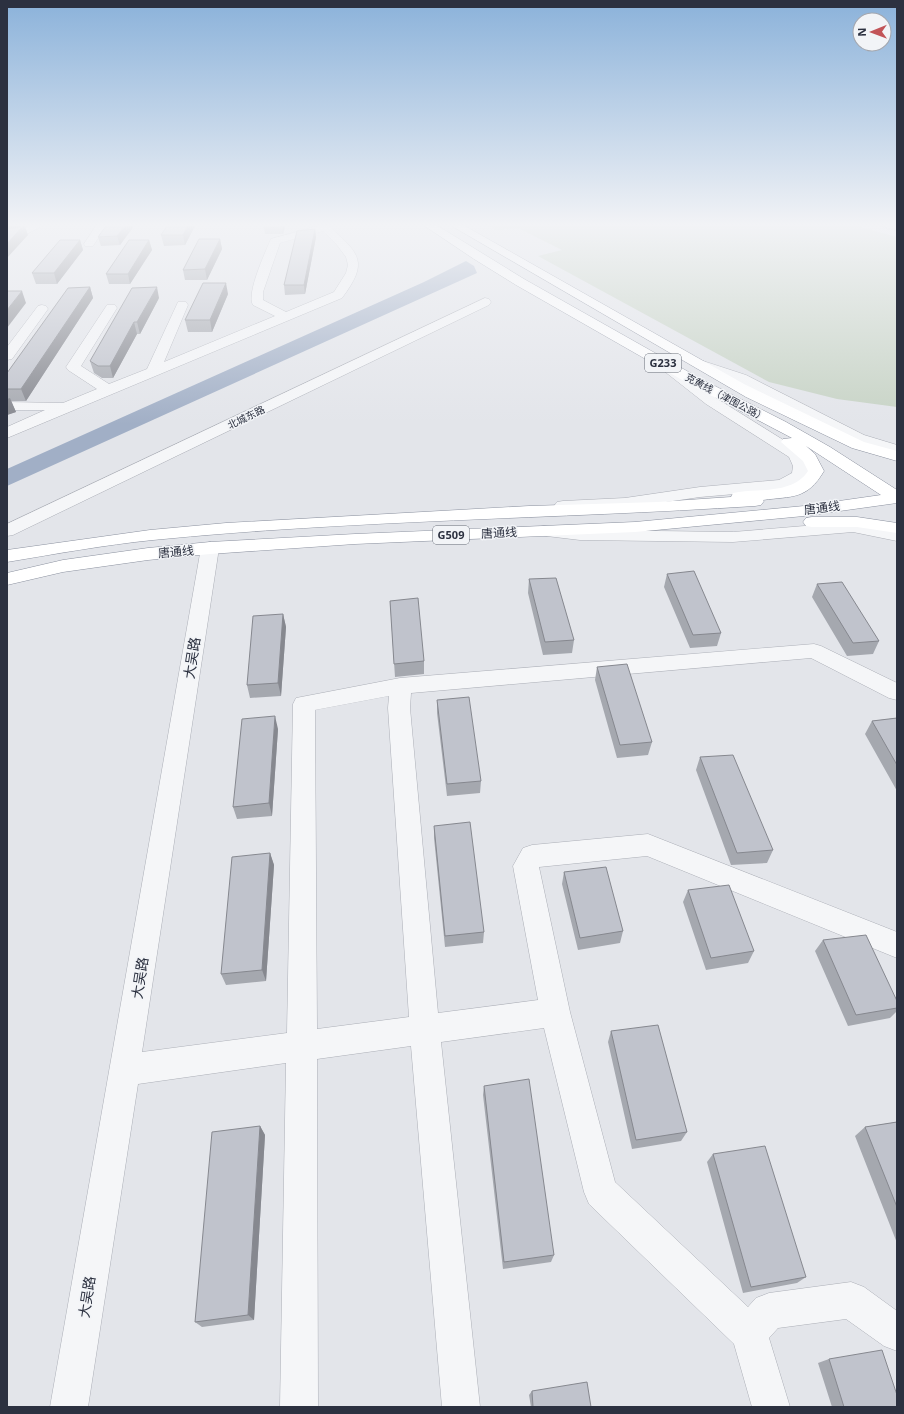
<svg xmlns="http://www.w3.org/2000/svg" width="904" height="1414" font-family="'Noto Sans','Noto Sans SC',sans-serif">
<rect width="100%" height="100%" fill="#e3e5ea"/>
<!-- green -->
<path fill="#c7d3c5" d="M490,226H857L897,237V407L837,399L769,382L538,256L562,250L518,228L495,230Z"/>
<!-- water -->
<path fill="#a1afc6" d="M466,261L474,266L477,273L7,486V469L424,282Z"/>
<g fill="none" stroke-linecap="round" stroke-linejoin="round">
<!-- minor casing -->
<g stroke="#acafb7" stroke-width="1">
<path id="minor" d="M28,226H42L23,236L7,238V232L17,231Z
M96,226H106L93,246H85L84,244Z
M318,226H329C360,254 369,262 342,298L7,438V427L45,410H7V402L63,403L97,389L68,370L66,367L107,305H115L117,308L81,366L109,384L147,369L178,302H186L188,305L164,362L275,316L253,305C246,294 265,253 270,241L271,239ZM323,231L337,245L346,257L348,265L346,273L334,292L286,312L263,300V292L280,243Z
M485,298L489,299L491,302L489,305L13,535L7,536V524Z
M42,305L46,306L48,309L12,359L7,360V347L38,306Z
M700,360L746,375L864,435L897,445V455L852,441L736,381L695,367L693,364L695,361Z
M669,364L674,365L716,398L801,451L809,466L810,470L806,478L798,484L780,490L700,497L625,508L563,511L557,510L554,506L557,502L563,501L625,498L700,487L779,480L792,473L793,466L789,457L706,404L664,371L662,368L664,365Z
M853,522L897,531V541L853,532L733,542L580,540L538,535L535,531L538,527L544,526L580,530L733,532Z
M210,542L216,544L219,548L142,1052L287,1033L293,704L296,698L400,678L814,644L821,646L897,683V700L889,698L811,658L411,693L410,708L438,1013L538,1000L513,866L523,848L532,845L648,834L897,932V958L647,856L539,867L570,1012L615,1182L748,1307L756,1298L769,1293L851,1282L864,1287L897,1311V1351L884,1346L846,1319L778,1328L769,1338L790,1407H752L734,1344L589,1204L584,1192L544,1028L441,1042L480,1407H442L411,1046L317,1059L318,1407H280L286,1063L138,1084L88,1407H50L201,548L204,544ZM389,696L388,708L409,1017L317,1029L315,710Z"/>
</g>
<!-- highway casing -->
<g stroke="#8b919f" stroke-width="1">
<path id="highway" d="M425,226H438L524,279L701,379L786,422L830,447L897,490V503L804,516L635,532L355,544L210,554L148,560L63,572L7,585V573L63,560L148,548L210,542L355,534L635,522L804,506L881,495L806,446L815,454L824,471C807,500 792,496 763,500L764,501L761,505L755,506C554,519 353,520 153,540C104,545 55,554 7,562V550L150,530L226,523L529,506L658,502L731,497L733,493L739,492C762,489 794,493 808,471L803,461L781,442L783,439L792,438L691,385L516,285L474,259Z
M452,226H465L744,384L864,442L897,451V461L852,448L746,397Z
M812,517H857L897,523V533L857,527H812L806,526L803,522L806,518Z"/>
</g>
<!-- minor -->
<use href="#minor" fill="#f5f6f8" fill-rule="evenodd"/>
<!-- highway -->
<use href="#highway" fill="#fff" fill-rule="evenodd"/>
<!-- rail -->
<path stroke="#7d8392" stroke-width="1.5" stroke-dasharray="1 2" stroke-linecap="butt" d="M880,226L897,231"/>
</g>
<!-- wall -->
<path fill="#a5a8af" d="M106,226H134L120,245L101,246L98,237Z
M167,226H195L185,245L164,246L161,235Z
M285,226L283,234H265L264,228Z
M315,229L316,237L305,294L285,295L284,285Z
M220,239L222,249L207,280H185L183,270Z
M80,240L83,250L57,284H36L32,273Z
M149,240L152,250L130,284H109L106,274Z
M90,287L93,298L26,401H11L16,412L7,415V373Z
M228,294L212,332H188L185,320Z
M159,298L140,334H137L113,378H102L94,373L90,361Z
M667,574L721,633L717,646L690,648L664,587Z
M529,579L574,640L572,653L543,655L528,593Z
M817,584L879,641L873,654L847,656L812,597Z
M390,601L424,661V674L395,677Z
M283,614L286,627L281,696L250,698L247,685Z
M597,667L652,742L648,755L617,758L595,680Z
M437,700L481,781L480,793L447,796L437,713Z
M897,718V791L865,734L872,721Z
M278,729L272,816L237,819L233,807Z
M700,757L773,850L767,863L731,865L696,770Z
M434,826L484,932L483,943L445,947L434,838Z
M270,853L274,865L266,981L226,985L221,974Z
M564,872L623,931L620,943L578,950L562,884Z
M688,890L754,951L748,963L706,970L683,902Z
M823,940L897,1001V1011L890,1018L848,1026L815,951Z
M611,1031L687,1132L681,1141L632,1149L608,1042Z
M484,1086L554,1255L551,1262L503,1269L483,1095Z
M897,1122V1243L855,1136L865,1127Z
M260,1126L265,1135L254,1320L202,1327L195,1322Z
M713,1154L806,1277L797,1283L743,1293L707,1162Z
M829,1359L897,1407H832L818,1363Z
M532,1391L591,1407H531L529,1395Z"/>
<!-- shaded-wall -->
<path fill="#86888f" d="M7,226H25L28,235L7,258Z
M125,226H134L120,245L117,236Z
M188,226H195L185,245L183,235Z
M282,226H285L283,234L282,227Z
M315,229L316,237L305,294L304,285Z
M220,239L222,249L207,280L205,269Z
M80,240L83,250L57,284L54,273Z
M149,240L152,250L130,284L128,274Z
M226,283L228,294L212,332L210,320Z
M90,287L93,298L26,401L21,389Z
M157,287L159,298L140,334L137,322Z
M22,291L26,303L7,328V310Z
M134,322L137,334L113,378L110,366Z
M10,398L16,412L7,415V399Z
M283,614L286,627L281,696L278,683Z
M275,716L278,729L272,816L269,803Z
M270,853L274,865L266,981L262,970Z
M260,1126L265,1135L254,1320L248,1315Z"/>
<!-- building -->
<path fill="#c0c3cc" stroke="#86888f" d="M22,226H23L7,244V229L20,227Z
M106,226H125L117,236L98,237Z
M167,226H188L183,235H161Z
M265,226H282V227L264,228Z
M315,229L304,285H284L297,231Z
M199,239H220L205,269L183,270Z
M60,240H80L54,273H32Z
M129,240H149L128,274H106Z
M203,283H226L210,320H185Z
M90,287L21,389H7V373L68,288Z
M157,287L137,322H134L110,366H98L90,361L132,288Z
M7,291H22L7,310Z
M694,571L721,633L693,635L667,574Z
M556,578L574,640L545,642L529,579Z
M842,582L879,641L853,643L817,584Z
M418,598L424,661L394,664L390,601Z
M283,614L278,683L247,685L253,616Z
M627,664L652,742L620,745L597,667Z
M469,697L481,781L447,784L437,700Z
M275,716L269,803L233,807L242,719Z
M897,718V765L872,721Z
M733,755L773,850L737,853L700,757Z
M470,822L484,932L445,936L434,826Z
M270,853L262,970L221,974L232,857Z
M606,867L623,931L580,938L564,872Z
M729,885L754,951L711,958L688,890Z
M866,935L897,1001V1008L856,1015L823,940Z
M658,1025L687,1132L636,1140L611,1031Z
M529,1079L554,1255L504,1262L484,1086Z
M897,1122V1207L865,1127Z
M260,1126L248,1315L195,1322L212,1132Z
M765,1146L806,1277L751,1287L713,1154Z
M882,1350L897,1395V1407H844L829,1359Z
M587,1382L591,1407H533L532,1391Z"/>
<!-- sky -->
<linearGradient id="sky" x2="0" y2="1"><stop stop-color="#8bb2da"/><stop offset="0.53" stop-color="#f2f3f6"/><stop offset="1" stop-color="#f2f3f6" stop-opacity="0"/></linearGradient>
<rect width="904" height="424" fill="url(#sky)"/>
<g text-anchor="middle" stroke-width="3" stroke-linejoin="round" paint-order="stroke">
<!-- far-street labels -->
<g font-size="10" fill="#2c3140" stroke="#f2f4f7">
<text transform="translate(726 397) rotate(28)" y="4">克黄线（津围公路）</text>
<text transform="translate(246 417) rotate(-26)" y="4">北城东路</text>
</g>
<!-- shield labels -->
<g fill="#f2f4f7" stroke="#676c77" stroke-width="1">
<rect x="645" y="354" width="36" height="18" rx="3"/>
<rect x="433" y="526" width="36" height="18" rx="3"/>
</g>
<g font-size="11" font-weight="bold" fill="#2c3140">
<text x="663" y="367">G233</text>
<text x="451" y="539">G509</text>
</g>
<!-- street labels -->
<g font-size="12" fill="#2c3140" stroke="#f2f4f7">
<text transform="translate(822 508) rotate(-7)" y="4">唐通线</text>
<text transform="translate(499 533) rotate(-3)" y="4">唐通线</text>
<text transform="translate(176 552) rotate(-5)" y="4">唐通线</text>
</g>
<!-- near-street labels -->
<g font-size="14" fill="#2c3140" stroke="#f2f4f7">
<text transform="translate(192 658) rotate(-81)" y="5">大吴路</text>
<text transform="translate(140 978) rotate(-81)" y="5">大吴路</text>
<text transform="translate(87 1297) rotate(-81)" y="5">大吴路</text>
</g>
</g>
<!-- border -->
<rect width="904" height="1414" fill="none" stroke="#2c3140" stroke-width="16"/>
<!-- north arrow -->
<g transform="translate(872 32) rotate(269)"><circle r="19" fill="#f2f4f7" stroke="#a3a6ae"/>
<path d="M0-3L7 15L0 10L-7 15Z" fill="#c25458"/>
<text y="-6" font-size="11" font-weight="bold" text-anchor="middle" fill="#2c3140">N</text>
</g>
</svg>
